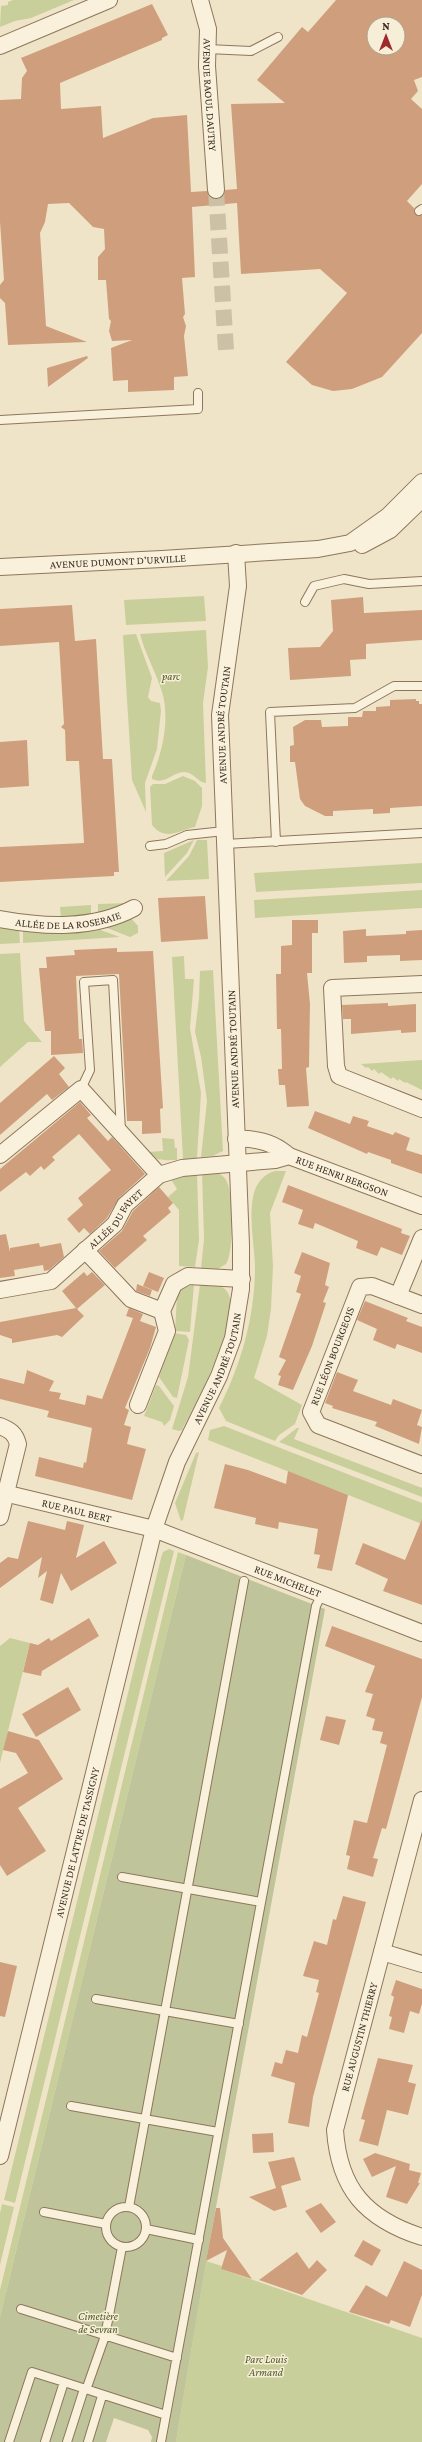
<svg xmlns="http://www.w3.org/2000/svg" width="422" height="2442" font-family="'Crimson Pro',serif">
<rect width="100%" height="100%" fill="#f0e4c8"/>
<!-- green -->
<path fill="#c9cf9b" d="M13,0H74L31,18L15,21L0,27L1,6L8,5V2Z
M204,596L206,621L126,625L124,600Z
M206,630L208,667L203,703L206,783C198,783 194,772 184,772C171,773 165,785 152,779V776C163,751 170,718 162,692C156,672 145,654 140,634Z
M136,634L152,678L148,697L151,701L160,703L161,711L157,749L145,783L146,812L132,780L123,635Z
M183,776L195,781L202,788V806L195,827C180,830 165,842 152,825L150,787L153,784H165Z
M194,840L187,853L165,877L164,853Z
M197,840H207L209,879L166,881L189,856Z
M422,863V883L256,892L254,873Z
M422,890V908L255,918L254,900Z
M128,903L98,916V904Z
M91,905V918L61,919L60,907Z
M128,915L138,926V933L130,937L102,926Z
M0,924L19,927L20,943L0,944Z
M23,928H95L120,937L23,943Z
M20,953L24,1021L42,1042H28L0,1067V954Z
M184,956L185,979H194L190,1028L201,1093L197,1158L183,1159L172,957Z
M213,970L223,1151L213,1156L201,1157L207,1101L201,1057L195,1032L199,998L200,971Z
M422,1060V1090L406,1082L405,1083L399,1079L398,1081L393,1077L391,1079L381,1072L379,1074L374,1069L372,1071L368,1067L366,1068L361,1064Z
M162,1138L174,1139L175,1148H177V1160C165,1160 155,1162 148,1152L163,1151Z
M275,1171H286L270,1213L273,1266L271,1309L267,1336L254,1378L302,1405L295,1424L279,1435L275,1441L226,1421L219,1408C242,1362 255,1316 255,1265C254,1243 249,1219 253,1197C255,1185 263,1174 275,1171Z
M215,1172C221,1174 225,1177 227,1182C233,1194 234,1254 226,1264L218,1269L201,1268L204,1239L202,1173Z
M197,1173L199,1240L195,1267L179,1266V1210L168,1197L177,1189L170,1178Z
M194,1284L190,1332L175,1331L177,1295L182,1289Z
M200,1284C209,1284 219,1283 226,1290C246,1312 194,1407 182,1430L179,1431L172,1429L188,1377Z
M174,1333L186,1335L189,1340L177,1398L173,1397L159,1377L172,1334Z
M156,1385L159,1386L174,1406L170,1420L164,1426L162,1422L144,1416Z
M224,1426L422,1503V1524L208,1440L210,1430Z
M297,1428H299L294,1439L422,1488V1497L279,1442Z
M199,1452L183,1520L181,1521L175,1503L196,1453Z
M169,1549L174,1551L15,2203L4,2200L161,1558L163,1552Z
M178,1552L186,1555L0,2317V2290Z
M10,1638L30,1643L0,1763V1646Z
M2,2204L14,2207L0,2265V2213Z
M206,2261L222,2266L221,2269L422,2338V2442H176Z"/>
<!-- cemetery -->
<path fill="#bfc49a" d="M186,1555L325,1609L206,2262L176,2442H151L152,2437L148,2430L114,2418L106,2442H0V2317Z"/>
<!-- building -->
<path fill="#cf9f7d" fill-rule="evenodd" d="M336,0H422V77L414,80L418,91L411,99L422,109V184L407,201L414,208L415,214L422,216V333L382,377L352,389L333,391L312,385L286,362L347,293L320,269L241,274L237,203L192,207L195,277L182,278L185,314L183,317L186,326L184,336L188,376L174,377V390L128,392V380L113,381L111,348L132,340L112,341L109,331L111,321L109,319L106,280H98V257L105,249L104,229L93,227L69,203L48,204L45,222L40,233L46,326L87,342L8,345L5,303L0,298V285L4,280L0,222V100L21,99L22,78L27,71L21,58L152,4L168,35L162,38V40L60,83L61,109L101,106L103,138L153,118L187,115L191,192L207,191L212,198L217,199L224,194L225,190L237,189L231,104L285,103L257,80L302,27L308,32ZM374,24H398V48H374Z
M87,356L88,358L48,387L47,368Z
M363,597L364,613L422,610V640L366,644V659L350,660L351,676L290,680L288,648L320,647L333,631L331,600Z
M72,605L75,641L96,639L103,759H112L119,872H114V876L0,882V847L84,843L79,761H66L65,730L61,727L64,724L59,642L0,646V609Z
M416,699V701H419V704H422V806L390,808V813L373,814V809L333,811V816H325L305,806L300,799L295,762H290V746L294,745L293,727L305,720H321L322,727L348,726V717H362L363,711H376V707L390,706V700Z
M27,740L29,786L0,788V742Z
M205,896L208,939L161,942L158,898Z
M292,920H318V933H312V973H307L310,1004L309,1067L306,1068L309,1106L287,1107L285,1085H279L278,1069H282L281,1029H277L276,974H281V946L292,945Z
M366,929V936L406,934V931L422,930V960L400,961V955L367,956V962L344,963L343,931Z
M117,948V952L153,951L163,1108L160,1109L161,1133L142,1134V1121H127L119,974L76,976L79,1039H82L83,1053L51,1055V1031H45L39,968H47L46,957L75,955L74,950Z
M388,1003V1006L416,1004V1032L401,1033V1030L351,1034V1019H343L342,1005Z
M54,1056L65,1068L59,1074L69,1087L52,1100L47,1094L0,1135V1103Z
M80,1102L91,1115L87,1118L108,1141L112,1137L145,1174L119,1198L107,1218L90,1234L84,1228L79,1233L67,1219L83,1205L78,1198L111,1170L79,1134L52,1157L55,1160L44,1170L41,1166L30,1176L26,1172L0,1192V1169Z
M315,1111L350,1124L353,1116L369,1121L367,1126L393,1135L395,1132L410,1138L406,1150L422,1155V1174L391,1163V1160L368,1152L367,1154L308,1128Z
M288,1185L402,1229L401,1233L410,1236L402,1255L381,1247L377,1256L356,1248L358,1241L315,1223L313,1229L298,1224L303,1210L282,1202Z
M159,1187L173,1203L168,1208L171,1212L143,1236L147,1240L115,1268L99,1251L122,1231L133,1211Z
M6,1234L10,1252V1248L39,1243L40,1247L61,1243L64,1257L49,1270L44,1271L43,1265L14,1270L15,1276L0,1278V1235Z
M302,1252L330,1263L325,1285L329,1287L323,1302L326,1303L312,1346L293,1390L278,1385L281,1376L278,1375L286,1360L279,1357L301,1294L296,1292L301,1276L294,1273Z
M84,1272L87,1276L92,1272L105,1285L77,1309L84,1316L62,1337L57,1335L12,1343V1339L0,1335V1322L76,1308L62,1291Z
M149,1272L164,1278L158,1292L143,1286Z
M137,1284L152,1290L150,1296L136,1291Z
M365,1301L408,1318L406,1321L422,1327V1353L397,1344L395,1349L373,1340L377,1329L357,1320Z
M129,1308L143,1314L140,1321L156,1327L150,1348L125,1408L129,1410L124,1425L131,1427L127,1444L146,1449L132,1500L35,1476L39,1457L83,1468L84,1462L86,1463L92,1428L47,1417L49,1411L0,1399V1378L24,1384L27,1370L54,1381L49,1391L61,1393L59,1399L85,1405L87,1395L102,1399L133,1318L126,1316Z
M337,1372L358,1380L353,1391L391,1405L393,1399L422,1410L417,1425L422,1427L419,1444L375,1426L377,1422L332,1408L333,1406L325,1403Z
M225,1464L248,1470L286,1484L288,1471L348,1495L332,1571L317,1568L320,1555L314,1554L318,1529L279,1522L278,1529L255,1524L256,1518L214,1508Z
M422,1519V1605L383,1591L388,1579L355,1564L363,1543L405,1560Z
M28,1521L65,1530L67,1521L84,1525L76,1558L104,1541L117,1563L71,1591L61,1573L53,1604L40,1600L47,1571L38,1578L42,1557L0,1588V1563L8,1557L18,1559Z
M89,1618L99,1636L42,1671L41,1676L23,1672L30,1643L38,1645L49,1638L51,1641Z
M332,1626L422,1659V1697L386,1829L382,1828L373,1858L378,1859L373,1877L347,1869L350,1856L346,1855L354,1820L367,1823L387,1745L380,1743L383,1732L372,1730L375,1719L366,1716L373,1694L365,1692L375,1666L325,1646Z
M68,1687L81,1710L36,1737L22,1714Z
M326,1716L346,1720L339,1745L320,1740Z
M8,1731L39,1740L63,1779L18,1808L46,1851L7,1876L0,1865V1789L28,1773L16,1753L3,1750Z
M343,1896L366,1902L313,2097L309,2127L288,2123L295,2083L271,2076L275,2062L282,2064L286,2050L298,2053L302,2035L307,2037L319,1993L316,1992L319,1980L303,1976L314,1941L327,1945L333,1919L336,1920Z
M0,1962L17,1966L5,2017L0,2016Z
M396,1980L422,1989V2004L419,2014L410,2011L404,2033L389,2029L392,2017L389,2016L394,1997L391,1995Z
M378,2058L413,2065L408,2082L416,2084L408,2115L387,2110L378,2146L359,2141L365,2120L361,2119Z
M273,2133L274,2152L253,2153L252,2134Z
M375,2153L410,2164L409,2170L421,2173L418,2183H420L407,2204L386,2197L396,2166L372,2177L363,2159Z
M294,2157L301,2180L281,2186L287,2207L274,2211L249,2197L276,2188L268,2162Z
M321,2203L336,2222L321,2233L305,2211Z
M216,2208H220L223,2238L252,2279L221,2269L227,2250L206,2261Z
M363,2240L381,2250L372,2266L354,2256Z
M297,2252L309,2269L317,2260L327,2270L302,2295L259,2280Z
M404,2261L422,2270V2295L410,2327L391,2320L389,2324L349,2312L366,2285L387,2297Z"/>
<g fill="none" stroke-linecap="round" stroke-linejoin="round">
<!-- street-tunnel -->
<path stroke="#ccc0a6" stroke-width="16" stroke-dasharray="16 8" stroke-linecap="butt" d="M216,190L226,350"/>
<!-- lane casing -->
<g stroke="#8d765c" stroke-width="10">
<path id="lane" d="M207,49L251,51L278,37
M419,211L422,209
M0,420L198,409V393
M305,602L314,586L344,579L369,584L422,581
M276,842L270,712L355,708L394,686H422
M225,844L422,833
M150,846L166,844L187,835L224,831
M81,1089L90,1070L84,982L113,980L121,1131
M122,1877L261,1902
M96,1999L239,2024
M71,2106L218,2132
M106 2227a20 20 0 1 1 40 0a20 20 0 1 1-40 0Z
M129,2207L244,1581
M44,2212L106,2224
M146,2229L199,2240
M21,2309L177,2358
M86,2390L105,2336L122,2247
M9,2442L32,2372L64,2382
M45,2442L64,2382L166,2415
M67,2442L84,2389
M88,2442L102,2396
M161,2442L316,1606L322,1594"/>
</g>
<!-- street casing -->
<g stroke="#8d765c" stroke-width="18">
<g id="street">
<path id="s1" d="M200,0L208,29L207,66L216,190"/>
<path d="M0,46L109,0"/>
<path d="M362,545L390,530L422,499"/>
<path id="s2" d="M0,567L162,559L318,549L350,543L388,516L422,482"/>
<path id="s3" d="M0,919C44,927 93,930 134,908"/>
<path d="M422,984L332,988L336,1066L339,1076L422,1109"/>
<path d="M236,1139C256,1138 274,1142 289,1156"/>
<path d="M0,1155L81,1089L159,1175"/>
<path d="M85,1250L131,1299L162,1311"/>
<path id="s4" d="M0,1290L51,1281L115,1224L125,1205L159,1175L182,1168L275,1160L289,1156L422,1206"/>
<path d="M398,1296L422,1238"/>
<path d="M422,1305L372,1286L360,1287L311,1412L318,1425L422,1465"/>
<path d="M138,1405L167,1331L162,1311L174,1284L188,1276L242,1279"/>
<path d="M0,1426C10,1430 15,1433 18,1444L0,1517"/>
<path id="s5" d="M0,1492L154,1529L422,1633"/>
<path d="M422,1800L335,2130C339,2189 366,2219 422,2237"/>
<path d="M382,1952L422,1964"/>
<path id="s6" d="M0,2156L154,1529L177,1462L219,1376L233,1338L241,1289V1245L220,715L238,586L236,553"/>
</g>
</g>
<!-- lane -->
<use href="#lane" stroke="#faf1dc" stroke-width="8"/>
<!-- street -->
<use href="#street" stroke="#faf1dc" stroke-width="16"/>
</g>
<g text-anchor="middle" stroke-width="3" stroke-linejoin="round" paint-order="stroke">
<!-- street labels -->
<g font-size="11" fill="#3d2e20" stroke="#f7eed8">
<text dy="4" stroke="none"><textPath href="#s1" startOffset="96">AVENUE RAOUL DAUTRY</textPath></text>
<text dy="4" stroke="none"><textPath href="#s2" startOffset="118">AVENUE DUMONT D'URVILLE</textPath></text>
<text dy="4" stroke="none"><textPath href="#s6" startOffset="1467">AVENUE ANDRÉ TOUTAIN</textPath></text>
<text dy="4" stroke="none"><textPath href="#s3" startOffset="69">ALLÉE DE LA ROSERAIE</textPath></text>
<text transform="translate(233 1049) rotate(-92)" y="4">AVENUE ANDRÉ TOUTAIN</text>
<text dy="4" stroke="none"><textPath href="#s4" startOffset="393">RUE HENRI BERGSON</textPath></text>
<text dy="4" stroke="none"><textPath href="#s4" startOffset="142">ALLÉE DU FAYET</textPath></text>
<text transform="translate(332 1356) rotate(-69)" y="4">RUE LÉON BOURGEOIS</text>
<text dy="4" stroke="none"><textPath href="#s6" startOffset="819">AVENUE ANDRÉ TOUTAIN</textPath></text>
<text dy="4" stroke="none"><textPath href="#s5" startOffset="79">RUE PAUL BERT</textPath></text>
<text dy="4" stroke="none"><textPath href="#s5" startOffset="302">RUE MICHELET</textPath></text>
<text dy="4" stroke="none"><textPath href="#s6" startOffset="323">AVENUE DE LATTRE DE TASSIGNY</textPath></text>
<text transform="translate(359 2037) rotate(-75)" y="4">RUE AUGUSTIN THIERRY</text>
</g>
<!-- park labels -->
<g font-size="11" font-style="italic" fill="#4d5a26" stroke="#f7eed8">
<text x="171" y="680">parc</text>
<text x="98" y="2320">Cimetière<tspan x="98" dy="13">de Sevran</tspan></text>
<text x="266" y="2363">Parc Louis<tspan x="266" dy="13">Armand</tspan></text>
</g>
</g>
<!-- north arrow -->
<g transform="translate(386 36)"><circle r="19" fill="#f7eed8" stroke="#ada18e"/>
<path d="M0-3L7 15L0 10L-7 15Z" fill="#9e2a2b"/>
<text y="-6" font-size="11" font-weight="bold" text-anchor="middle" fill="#3d2e20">N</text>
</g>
</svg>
